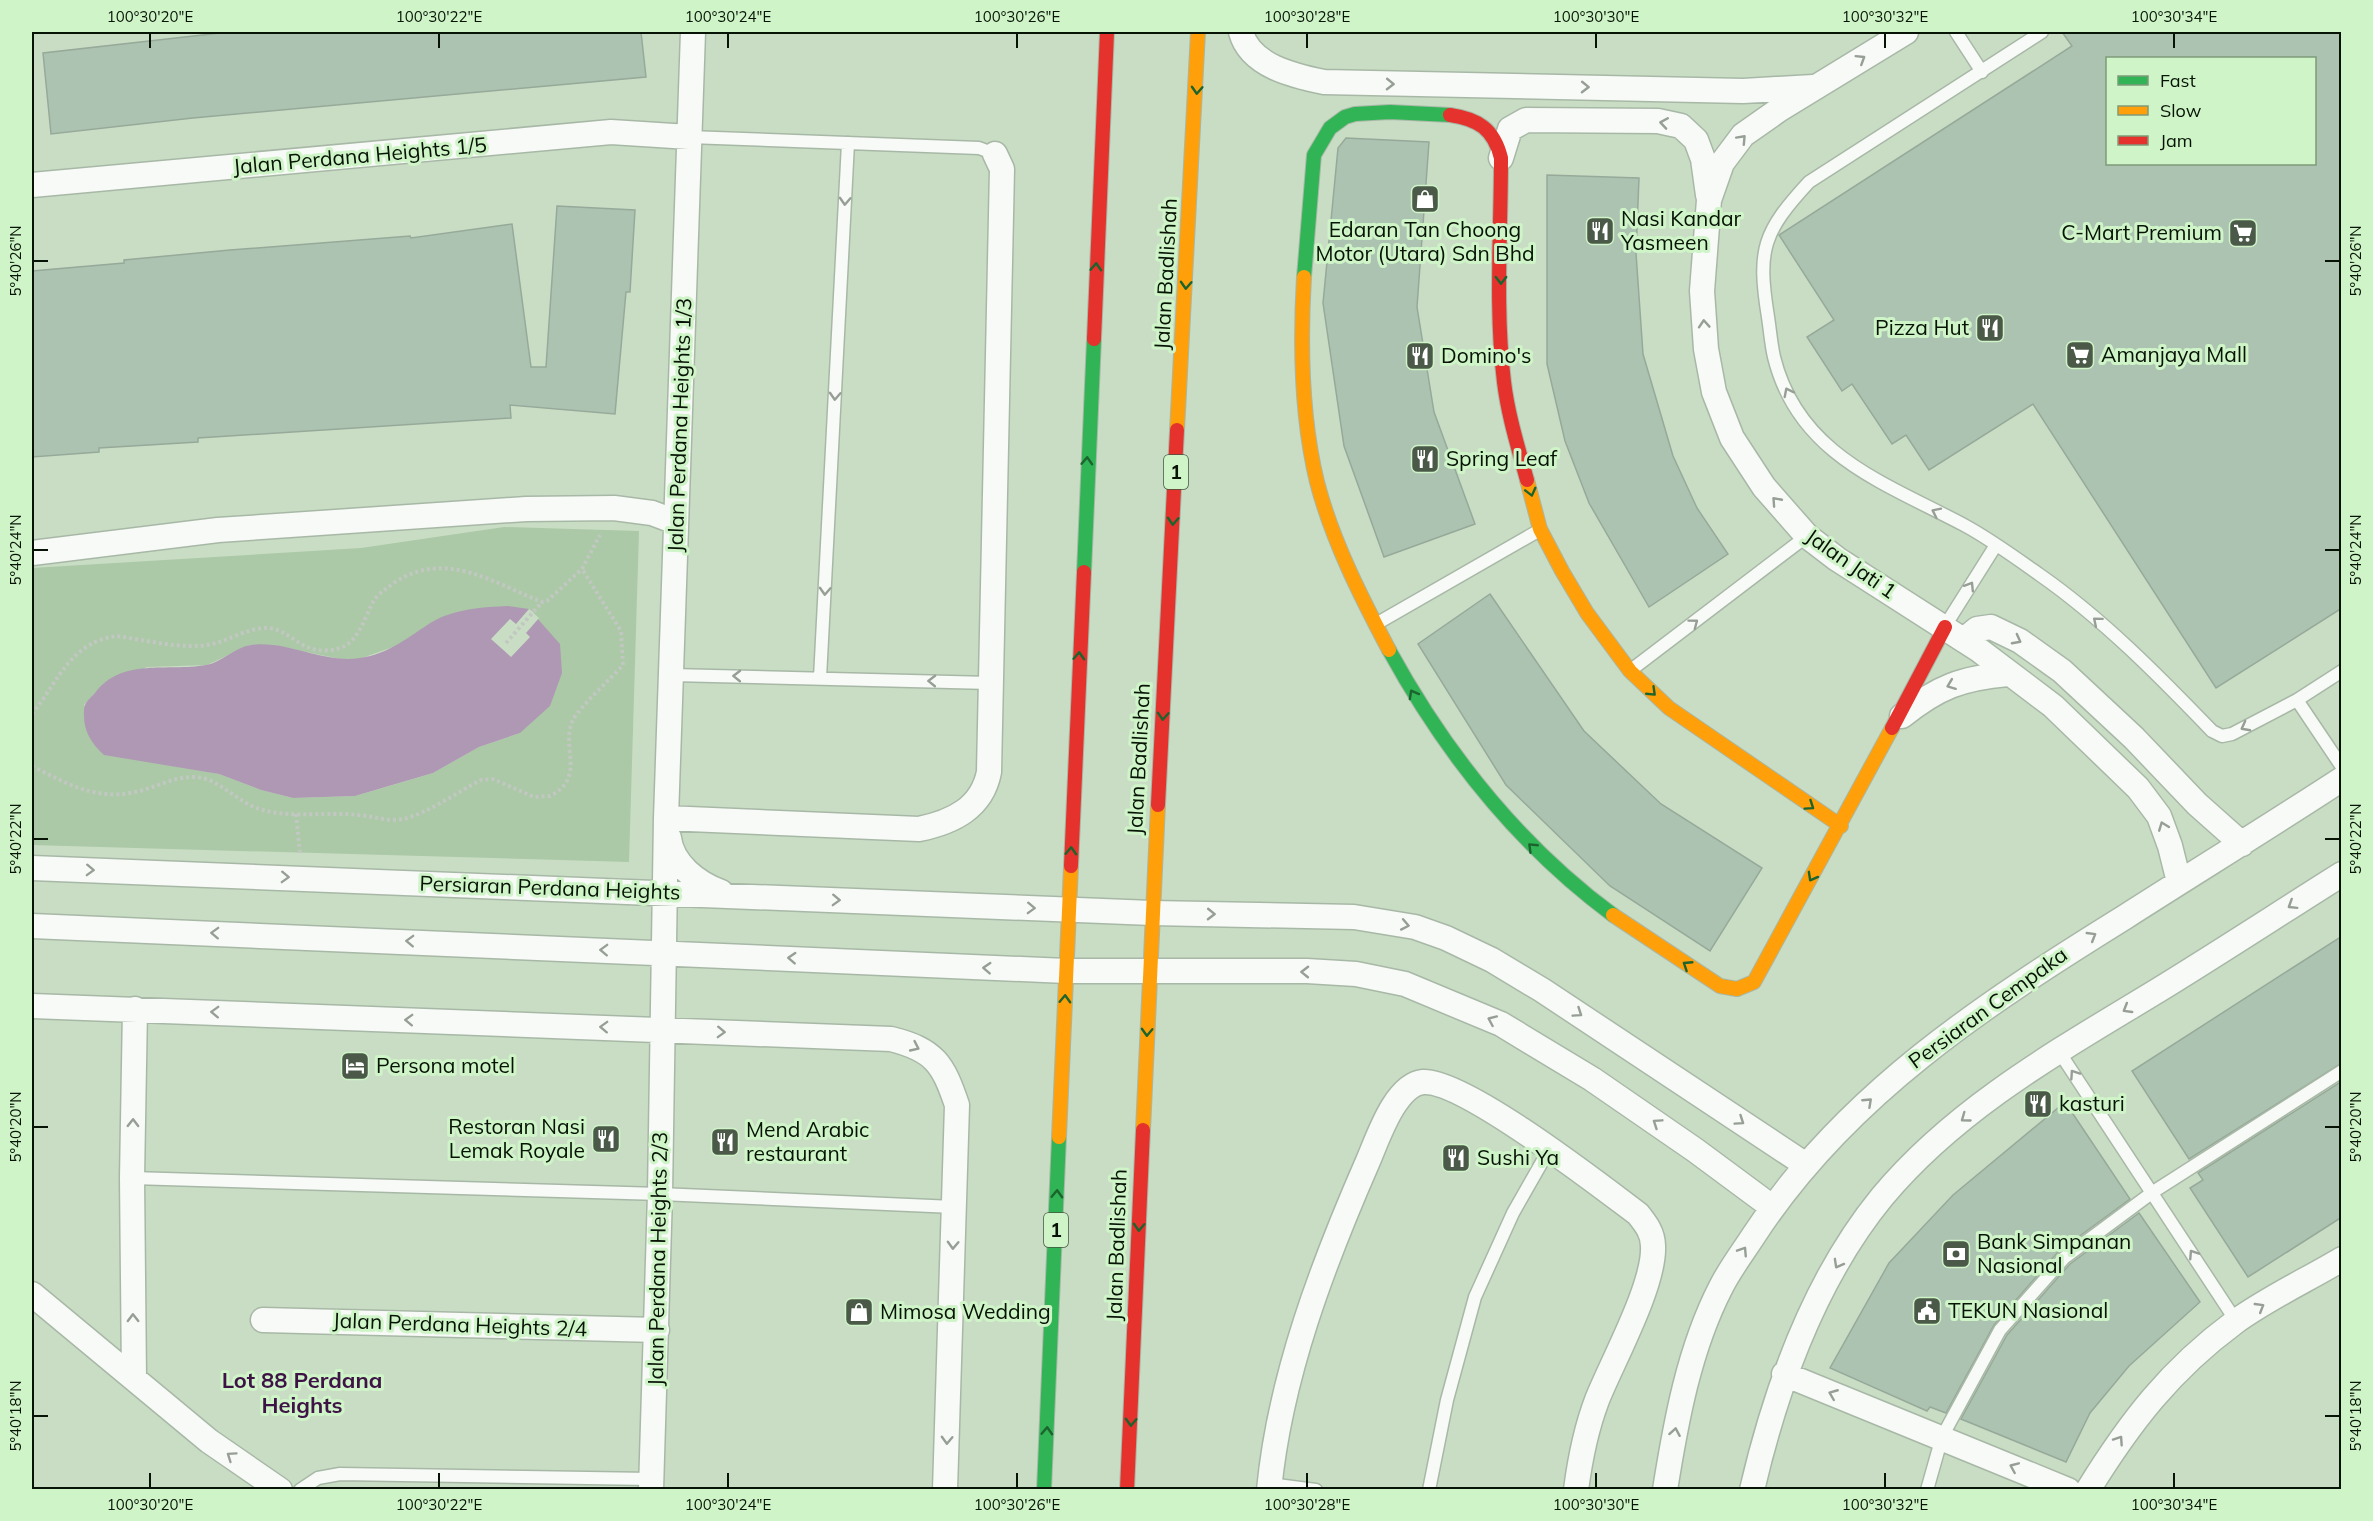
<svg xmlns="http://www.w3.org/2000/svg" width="2373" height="1521" font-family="Mulish,sans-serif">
<rect width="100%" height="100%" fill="#c9ddc5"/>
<!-- green -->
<path fill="#abc9a6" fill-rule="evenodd" d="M504,527L639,531L629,862L32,845V568L361,548ZM529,609L534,613L520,733L479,747L433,773L393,785L355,796L293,798L261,790L219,774L133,758L84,705L93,695L147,667L207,665L250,645L283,647L340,659H359L404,643L433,622Z"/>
<!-- water -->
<path fill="#af98b4" d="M508,606L529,609L560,644L562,673L550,706L520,733L479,747L433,773L355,796L293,798L261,790L219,774L104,755C90,742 83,730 84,711C84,703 89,699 95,693C122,657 167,672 206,665C221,663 235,647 251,645C288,640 323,664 360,658C389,654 408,637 432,622C454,609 483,607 508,606Z"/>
<!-- pier -->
<path fill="#c9ddc5" d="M529,609L539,618L526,633L530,637L511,657L491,639L510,619L516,624Z"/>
<!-- building -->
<path fill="#acc3b1" stroke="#97aa9a" stroke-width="1.5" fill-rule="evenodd" d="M229,32H641L646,77L193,118L51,134L43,53Z
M2062,32H2342V608L2216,688L2033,404L1929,470L1906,435L1892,444L1852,384L1842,391L1807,337L1834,320L1779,235L2072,46ZM2108,58H2314V164H2108Z
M1346,138L1429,142L1417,307L1434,412L1475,524L1384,557L1344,446L1323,303L1338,148Z
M1547,175L1639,178L1636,253L1643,354L1673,456L1697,508L1728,554L1649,607L1589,503L1565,441L1547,364Z
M557,206L635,210L630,292H626L615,414L510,405L511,418L198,438V442L99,448V452L32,457V271L124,263V260L230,250L410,236L411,238L512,224L531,367H546Z
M1490,594L1584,731L1661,804L1762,868L1710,951L1610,886L1506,785L1418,644Z
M2342,936V1063L2189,1159L2132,1071Z
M2342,1081V1217L2248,1277L2190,1188L2203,1180L2198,1173Z
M2065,1102L2130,1199L2058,1252L1994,1325L1946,1413L1930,1407L1927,1411L1830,1368L1889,1263L1953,1195Z
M2139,1213L2200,1302L2129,1366L2090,1413L2066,1462L1961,1419L2007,1335L2070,1264Z"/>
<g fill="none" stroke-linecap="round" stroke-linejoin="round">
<!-- lane casing -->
<g stroke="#a8b8a6" stroke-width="15">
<path id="lane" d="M1956,32L1982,72
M2042,32L1809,182C1763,232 1757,249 1768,317C1770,330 1771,344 1774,357C1798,455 1885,483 1964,525C1990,539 2016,558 2040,575C2103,619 2159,676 2212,731L2222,736L2232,734L2297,700L2342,671
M689,137L979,148L995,154
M1376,624L1538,531
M1945,626L1996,545
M1631,670L1807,536
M672,675L990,683
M820,678L848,143
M2297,700L2342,767
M2058,1050L2236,1321
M132,1178L660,1194L954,1207
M1269,1484L1316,1490
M300,1490L318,1478L340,1474L651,1479
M1429,1490L1447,1400L1475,1297L1513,1213L1550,1148
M1927,1490L1942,1437L2000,1330L2064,1258L2153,1192L2342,1071"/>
</g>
<!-- street casing -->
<g stroke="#a8b8a6" stroke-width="27">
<path id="street" d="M1241,32C1250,66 1294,76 1324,82L1743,91L1813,87
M1906,32L1780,109L1743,135L1722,163L1709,200L1702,291L1706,349L1714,392L1732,438L1764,487L1807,536L1837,559L1979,650L2053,706L2138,788L2159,816L2170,846L2179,882
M1501,158L1510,129L1526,120L1658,121L1681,126L1696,140L1703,159L1708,195
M32,185L611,132L689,137
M32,553L218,530L526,509L614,508L652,513L676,522
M1965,639L1977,629L1991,627L2020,641L2062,671L2134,738L2197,804L2242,844
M1902,716C1938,687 1962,678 2008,674
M666,818L919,829C953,822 982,808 989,772L1002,169L995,154
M669,838C672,864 697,883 721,892
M32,868L1152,913L1354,917L1415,927L1446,938L1492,960L1542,990L1806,1165
M32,926L1066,971H1307L1356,974L1405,984L1501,1024L1592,1079L1695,1150L1772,1207
M32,1006L891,1039C935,1050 943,1064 957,1105L945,1490
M32,1294L209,1441L280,1490
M263,1320L657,1330
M1784,1374L2068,1490
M134,1377L132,1178L135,1009
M651,1490L660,1194L666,818L693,32
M1269,1490C1280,1376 1323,1264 1368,1161C1378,1138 1395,1085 1423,1082C1463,1079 1602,1187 1638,1214C1646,1224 1653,1233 1653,1246C1655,1285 1612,1362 1597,1400C1586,1429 1580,1459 1576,1490
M1665,1490C1676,1421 1689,1349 1721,1287C1730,1269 1743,1252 1754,1235C1845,1095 1985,1004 2125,917C2197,871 2270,826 2342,779
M1752,1490C1776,1387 1814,1280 1882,1197C1956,1108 2060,1050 2157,991C2219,953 2280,913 2342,874
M2088,1490C2130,1422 2170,1370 2235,1322C2268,1298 2307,1280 2342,1259"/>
</g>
<!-- fast casing -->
<g stroke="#a8b8a6" stroke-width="16">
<path id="fast" d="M1304,277L1314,155L1330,128L1345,117L1355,114L1390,112L1450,115
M1084,572L1094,339
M1389,650C1446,754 1517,844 1613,915
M1044,1490L1059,1137"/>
</g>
<!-- slow casing -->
<g stroke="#a8b8a6" stroke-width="16">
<path id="slow" d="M1304,277C1300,344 1301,416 1317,482C1332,540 1361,597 1389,650
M1177,430L1198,32
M1527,480L1540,529L1562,571L1587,613L1630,671L1669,708L1841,826
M1613,915L1720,986L1737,989L1754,982L1892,728
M1143,1130L1158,805
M1059,1137L1071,866"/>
</g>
<!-- jam casing -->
<g stroke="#a8b8a6" stroke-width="16">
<path id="jam" d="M1450,115C1478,119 1494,129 1501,158C1501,232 1495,308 1504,382C1508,415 1518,447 1527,480
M1094,339L1107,32
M1892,728L1945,627
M1158,805L1177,430
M1071,866L1084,572
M1127,1490L1143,1130"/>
</g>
<!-- path -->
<path stroke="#c1c7c1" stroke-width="4" stroke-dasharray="3 3" stroke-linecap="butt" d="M506,643L542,602
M32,714C58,682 70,642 117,636C145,640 179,649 207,645C227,642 248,627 268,628C294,630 302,659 340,648C357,643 364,620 371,606C376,594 387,588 397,581C447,550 494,583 542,602L547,601L582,569L600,535
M32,766C65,783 97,801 135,792C155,788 172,777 193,777C217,777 233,798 254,807C287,820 323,811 358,815C373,816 388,822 403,819C427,814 459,791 481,780L493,779L534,797L550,796C587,778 560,745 573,720C581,705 611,679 623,665L621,631L582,569
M296,814L300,853"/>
<!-- lane -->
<use href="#lane" stroke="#f7faf6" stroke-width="12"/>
<!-- street -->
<use href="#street" stroke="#f7faf6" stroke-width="24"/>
<!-- fast -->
<use href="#fast" stroke="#30b455" stroke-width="14"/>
<!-- slow -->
<use href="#slow" stroke="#ff9f0a" stroke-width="14"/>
<!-- jam -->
<use href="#jam" stroke="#e5322d" stroke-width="14"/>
</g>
<!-- one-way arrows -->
<defs><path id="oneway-chevron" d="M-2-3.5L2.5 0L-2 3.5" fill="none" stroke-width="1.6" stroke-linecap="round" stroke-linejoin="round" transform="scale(1.5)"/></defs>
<g stroke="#979e96">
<use href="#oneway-chevron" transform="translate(1861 59) rotate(-32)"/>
<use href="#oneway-chevron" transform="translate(1390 84) rotate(1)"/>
<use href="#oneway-chevron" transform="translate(1585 87) rotate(1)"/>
<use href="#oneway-chevron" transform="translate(1664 123) rotate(-171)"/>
<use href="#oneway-chevron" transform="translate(1742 139) rotate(-47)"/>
<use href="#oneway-chevron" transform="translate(845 201) rotate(93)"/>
<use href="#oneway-chevron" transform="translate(1704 324) rotate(-94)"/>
<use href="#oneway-chevron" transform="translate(1788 392) rotate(-117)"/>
<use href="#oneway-chevron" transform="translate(835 396) rotate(93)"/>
<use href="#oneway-chevron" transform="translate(1776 501) rotate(-132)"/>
<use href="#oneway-chevron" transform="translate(1936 512) rotate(-154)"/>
<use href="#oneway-chevron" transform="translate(1970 586) rotate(-58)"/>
<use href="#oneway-chevron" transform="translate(825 591) rotate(93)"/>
<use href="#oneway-chevron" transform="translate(2097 621) rotate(-140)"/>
<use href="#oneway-chevron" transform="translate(1694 623) rotate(-37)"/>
<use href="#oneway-chevron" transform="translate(2017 640) rotate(28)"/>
<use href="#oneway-chevron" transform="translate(737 676) rotate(-179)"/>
<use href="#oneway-chevron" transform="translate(932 681) rotate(-179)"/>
<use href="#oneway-chevron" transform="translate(1951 685) rotate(159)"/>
<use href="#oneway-chevron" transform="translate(2245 727) rotate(152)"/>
<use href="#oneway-chevron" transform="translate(2163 826) rotate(-111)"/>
<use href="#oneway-chevron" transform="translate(90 870) rotate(2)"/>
<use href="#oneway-chevron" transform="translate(285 877) rotate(2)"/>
<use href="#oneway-chevron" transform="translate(836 900) rotate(2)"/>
<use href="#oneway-chevron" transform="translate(2292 905) rotate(148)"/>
<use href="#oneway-chevron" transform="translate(1031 908) rotate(2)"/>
<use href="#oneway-chevron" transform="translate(1211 914) rotate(1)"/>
<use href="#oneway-chevron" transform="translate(1405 925) rotate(11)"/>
<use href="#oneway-chevron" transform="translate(215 933) rotate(-178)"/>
<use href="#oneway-chevron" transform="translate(2092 936) rotate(-31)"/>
<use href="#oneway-chevron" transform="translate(410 941) rotate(-178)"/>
<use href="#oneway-chevron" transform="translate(604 950) rotate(-178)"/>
<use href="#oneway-chevron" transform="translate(792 958) rotate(-177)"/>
<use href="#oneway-chevron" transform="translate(987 968) rotate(-177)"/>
<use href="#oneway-chevron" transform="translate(1305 972) rotate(-179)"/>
<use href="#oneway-chevron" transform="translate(2127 1009) rotate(149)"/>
<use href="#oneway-chevron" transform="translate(215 1012) rotate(-178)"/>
<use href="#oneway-chevron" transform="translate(1578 1013) rotate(34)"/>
<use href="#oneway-chevron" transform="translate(409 1020) rotate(-178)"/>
<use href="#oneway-chevron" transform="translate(1492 1020) rotate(-156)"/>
<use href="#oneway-chevron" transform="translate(604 1027) rotate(-178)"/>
<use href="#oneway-chevron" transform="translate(721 1032) rotate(2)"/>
<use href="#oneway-chevron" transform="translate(915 1047) rotate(25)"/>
<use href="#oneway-chevron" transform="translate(2074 1074) rotate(-124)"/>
<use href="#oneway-chevron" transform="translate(1868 1102) rotate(-43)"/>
<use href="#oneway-chevron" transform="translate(1965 1118) rotate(144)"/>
<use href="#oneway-chevron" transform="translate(1740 1121) rotate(34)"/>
<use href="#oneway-chevron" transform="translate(133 1123) rotate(-89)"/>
<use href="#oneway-chevron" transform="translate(1657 1123) rotate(-146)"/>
<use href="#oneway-chevron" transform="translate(953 1245) rotate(92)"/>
<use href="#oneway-chevron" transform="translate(1743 1251) rotate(-57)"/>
<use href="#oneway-chevron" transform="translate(2193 1254) rotate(-123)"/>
<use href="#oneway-chevron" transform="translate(1838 1264) rotate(119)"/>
<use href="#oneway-chevron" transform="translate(2260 1307) rotate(-31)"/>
<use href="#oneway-chevron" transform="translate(133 1318) rotate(-91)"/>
<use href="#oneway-chevron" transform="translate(1833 1394) rotate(-158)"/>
<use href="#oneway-chevron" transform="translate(1675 1432) rotate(-80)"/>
<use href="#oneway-chevron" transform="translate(947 1440) rotate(92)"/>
<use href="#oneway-chevron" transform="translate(2119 1440) rotate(-56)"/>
<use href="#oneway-chevron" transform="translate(231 1456) rotate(-145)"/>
<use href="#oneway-chevron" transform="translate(2014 1467) rotate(-157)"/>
</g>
<g stroke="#1c642d">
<use href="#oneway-chevron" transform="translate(1197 90) rotate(93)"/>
<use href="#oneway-chevron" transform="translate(1096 267) rotate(-87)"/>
<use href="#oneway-chevron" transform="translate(1501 280) rotate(90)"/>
<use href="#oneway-chevron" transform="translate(1186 285) rotate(93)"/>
<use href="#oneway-chevron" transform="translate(1087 461) rotate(-87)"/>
<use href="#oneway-chevron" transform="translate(1531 492) rotate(76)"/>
<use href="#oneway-chevron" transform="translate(1173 521) rotate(93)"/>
<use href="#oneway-chevron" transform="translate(1079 656) rotate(-87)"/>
<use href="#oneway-chevron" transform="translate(1652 692) rotate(44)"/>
<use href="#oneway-chevron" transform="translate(1413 694) rotate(-119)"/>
<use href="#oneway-chevron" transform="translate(1163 716) rotate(93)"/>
<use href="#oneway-chevron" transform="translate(1810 806) rotate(34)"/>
<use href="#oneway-chevron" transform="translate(1532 847) rotate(-136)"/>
<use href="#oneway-chevron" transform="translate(1071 851) rotate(-88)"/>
<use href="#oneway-chevron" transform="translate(1812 877) rotate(119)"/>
<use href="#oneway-chevron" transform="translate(1687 965) rotate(-147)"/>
<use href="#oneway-chevron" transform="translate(1065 999) rotate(-88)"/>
<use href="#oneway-chevron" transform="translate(1147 1032) rotate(92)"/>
<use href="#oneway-chevron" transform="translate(1057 1194) rotate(-88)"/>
<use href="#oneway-chevron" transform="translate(1139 1227) rotate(92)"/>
<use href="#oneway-chevron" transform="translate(1131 1422) rotate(92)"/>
<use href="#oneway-chevron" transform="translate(1047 1431) rotate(-87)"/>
</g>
<!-- ticks -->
<path fill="none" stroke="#071305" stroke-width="2" d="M150,33V48M439,33V48M728,33V48M1017,33V48M1307,33V48M1596,33V48M1885,33V48M2174,33V48M33,261H48M2325,261H2340M33,550H48M2325,550H2340M33,839H48M2325,839H2340M33,1127H48M2325,1127H2340M33,1416H48M2325,1416H2340M150,1473V1488M439,1473V1488M728,1473V1488M1017,1473V1488M1307,1473V1488M1596,1473V1488M1885,1473V1488M2174,1473V1488"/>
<!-- icons -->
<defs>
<g id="shop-square" transform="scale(1.5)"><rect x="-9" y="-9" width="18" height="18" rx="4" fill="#4b5a48" stroke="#cff4c8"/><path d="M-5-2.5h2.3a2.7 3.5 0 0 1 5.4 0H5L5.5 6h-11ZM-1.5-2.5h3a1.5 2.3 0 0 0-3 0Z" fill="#fff"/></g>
<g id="restaurant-square" transform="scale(1.5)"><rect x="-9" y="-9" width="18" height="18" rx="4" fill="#4b5a48" stroke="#cff4c8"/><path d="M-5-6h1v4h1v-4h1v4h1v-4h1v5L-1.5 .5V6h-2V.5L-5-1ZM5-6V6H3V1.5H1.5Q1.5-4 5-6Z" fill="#fff"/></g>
<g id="supermarket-square" transform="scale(1.5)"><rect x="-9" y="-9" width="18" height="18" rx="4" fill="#4b5a48" stroke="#cff4c8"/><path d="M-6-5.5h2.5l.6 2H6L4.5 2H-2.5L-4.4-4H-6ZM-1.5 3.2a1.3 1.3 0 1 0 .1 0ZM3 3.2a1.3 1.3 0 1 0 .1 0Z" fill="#fff"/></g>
<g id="hotel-square" transform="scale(1.5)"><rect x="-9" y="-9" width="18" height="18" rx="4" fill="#4b5a48" stroke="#cff4c8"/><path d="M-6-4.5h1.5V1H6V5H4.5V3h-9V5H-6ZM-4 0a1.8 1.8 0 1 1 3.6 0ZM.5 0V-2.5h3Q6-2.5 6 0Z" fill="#fff"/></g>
<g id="bank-square" transform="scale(1.5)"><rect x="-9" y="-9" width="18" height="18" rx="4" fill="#4b5a48" stroke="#cff4c8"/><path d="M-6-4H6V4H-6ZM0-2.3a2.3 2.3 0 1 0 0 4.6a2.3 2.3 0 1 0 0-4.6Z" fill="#fff"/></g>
<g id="civic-square" transform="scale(1.5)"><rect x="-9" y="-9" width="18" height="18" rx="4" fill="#4b5a48" stroke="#cff4c8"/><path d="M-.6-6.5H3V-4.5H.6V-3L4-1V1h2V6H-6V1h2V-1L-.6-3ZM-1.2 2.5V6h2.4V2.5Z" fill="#fff"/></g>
</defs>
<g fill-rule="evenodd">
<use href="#shop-square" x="1425" y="199"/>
<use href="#restaurant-square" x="1600" y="231"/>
<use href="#supermarket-square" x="2243" y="233"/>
<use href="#restaurant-square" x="1990" y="328"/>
<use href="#supermarket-square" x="2080" y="355"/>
<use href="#restaurant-square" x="1420" y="356"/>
<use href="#restaurant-square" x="1425" y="459"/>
<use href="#hotel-square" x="355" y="1066"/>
<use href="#restaurant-square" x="2038" y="1104"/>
<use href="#restaurant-square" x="606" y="1139"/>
<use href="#restaurant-square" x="725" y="1142"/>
<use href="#restaurant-square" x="1456" y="1158"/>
<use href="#bank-square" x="1956" y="1254"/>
<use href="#civic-square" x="1927" y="1311"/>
<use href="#shop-square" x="859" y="1312"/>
</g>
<g text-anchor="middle" stroke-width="6" stroke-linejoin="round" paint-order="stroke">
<!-- shield labels -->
<g fill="#cff4c8" stroke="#435640" stroke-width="1.5">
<rect x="1164" y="455" width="24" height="34" rx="4.5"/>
<rect x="1044" y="1213" width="24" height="34" rx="4.5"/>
</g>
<g font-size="20" font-weight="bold" fill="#071305">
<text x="1176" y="479">1</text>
<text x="1056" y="1237">1</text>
</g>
<!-- street labels -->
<g font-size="21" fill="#071305" stroke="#cff4c8">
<text transform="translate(360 156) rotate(-5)" y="7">Jalan Perdana Heights 1/5</text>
<text transform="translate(1166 274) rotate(-87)" y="7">Jalan Badlishah</text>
<text transform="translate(680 425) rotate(-88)" y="7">Jalan Perdana Heights 1/3</text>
<text transform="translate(1851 564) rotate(35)" y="7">Jalan Jati 1</text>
<text transform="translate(1139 759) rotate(-87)" y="7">Jalan Badlishah</text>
<text transform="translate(550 888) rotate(2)" y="7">Persiaran Perdana Heights</text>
<text transform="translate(1988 1008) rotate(-36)" y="7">Persiaran Cempaka</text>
<text transform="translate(1117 1245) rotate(-88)" y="7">Jalan Badlishah</text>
<text transform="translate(658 1259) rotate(-89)" y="7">Jalan Perdana Heights 2/3</text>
<text transform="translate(460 1325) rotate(2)" y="7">Jalan Perdana Heights 2/4</text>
</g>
<!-- poi labels -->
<g font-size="21" fill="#071305" stroke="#cff4c8" text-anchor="start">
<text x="1621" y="226">Nasi Kandar<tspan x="1621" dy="24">Yasmeen</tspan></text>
<text x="1425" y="237" text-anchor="middle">Edaran Tan Choong<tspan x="1425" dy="24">Motor (Utara) Sdn Bhd</tspan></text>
<text x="2222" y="240" text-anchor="end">C-Mart Premium</text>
<text x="1969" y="335" text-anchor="end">Pizza Hut</text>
<text x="2101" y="362">Amanjaya Mall</text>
<text x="1441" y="363">Domino's</text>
<text x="1446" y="466">Spring Leaf</text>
<text x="376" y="1073">Persona motel</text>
<text x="2059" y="1111">kasturi</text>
<text x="585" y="1134" text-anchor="end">Restoran Nasi<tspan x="585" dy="24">Lemak Royale</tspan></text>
<text x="746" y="1137">Mend Arabic<tspan x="746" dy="24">restaurant</tspan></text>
<text x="1477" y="1165">Sushi Ya</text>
<text x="1977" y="1249">Bank Simpanan<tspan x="1977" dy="24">Nasional</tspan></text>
<text x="1948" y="1318">TEKUN Nasional</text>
<text x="880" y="1319">Mimosa Wedding</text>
</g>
<!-- neighbourhood labels -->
<g font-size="22" font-weight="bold" fill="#3e1346" stroke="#cff4c8">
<text x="302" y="1388">Lot 88 Perdana<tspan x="302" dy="25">Heights</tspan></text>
</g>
</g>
<!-- border -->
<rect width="2373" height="1521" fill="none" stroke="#cff4c8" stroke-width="66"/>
<!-- legend -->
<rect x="2106" y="57" width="210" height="108" fill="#cff4c8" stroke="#7f9a7a" stroke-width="1.5"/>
<rect x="2118" y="76" width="30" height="9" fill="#30b455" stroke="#7f9a7a" stroke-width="1.5"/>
<text x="2160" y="87" font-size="18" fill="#071305">Fast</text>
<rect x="2118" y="106" width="30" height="9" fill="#ff9f0a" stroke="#7f9a7a" stroke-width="1.5"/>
<text x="2160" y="117" font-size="18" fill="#071305">Slow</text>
<rect x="2118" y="136" width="30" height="9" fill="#e5322d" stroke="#7f9a7a" stroke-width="1.5"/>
<text x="2160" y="147" font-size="18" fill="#071305">Jam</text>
<rect x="33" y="33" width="2307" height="1455" fill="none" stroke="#071305" stroke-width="2"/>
<g font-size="15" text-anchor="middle" fill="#071305">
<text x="150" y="22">100°30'20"E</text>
<text x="439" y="22">100°30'22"E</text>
<text x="728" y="22">100°30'24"E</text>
<text x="1017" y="22">100°30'26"E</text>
<text x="1307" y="22">100°30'28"E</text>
<text x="1596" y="22">100°30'30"E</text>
<text x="1885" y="22">100°30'32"E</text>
<text x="2174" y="22">100°30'34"E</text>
<text transform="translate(16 261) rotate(-90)" y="5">5°40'26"N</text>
<text transform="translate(2356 261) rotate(-90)" y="5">5°40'26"N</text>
<text transform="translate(16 550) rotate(-90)" y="5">5°40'24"N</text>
<text transform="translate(2356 550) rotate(-90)" y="5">5°40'24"N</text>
<text transform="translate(16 839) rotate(-90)" y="5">5°40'22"N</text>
<text transform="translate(2356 839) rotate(-90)" y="5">5°40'22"N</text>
<text transform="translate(16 1127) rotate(-90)" y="5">5°40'20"N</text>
<text transform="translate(2356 1127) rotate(-90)" y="5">5°40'20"N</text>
<text transform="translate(16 1416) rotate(-90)" y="5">5°40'18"N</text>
<text transform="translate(2356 1416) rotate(-90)" y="5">5°40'18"N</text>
<text x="150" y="1510">100°30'20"E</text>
<text x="439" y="1510">100°30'22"E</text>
<text x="728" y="1510">100°30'24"E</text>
<text x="1017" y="1510">100°30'26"E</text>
<text x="1307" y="1510">100°30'28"E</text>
<text x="1596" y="1510">100°30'30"E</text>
<text x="1885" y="1510">100°30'32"E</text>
<text x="2174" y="1510">100°30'34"E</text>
</g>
</svg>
